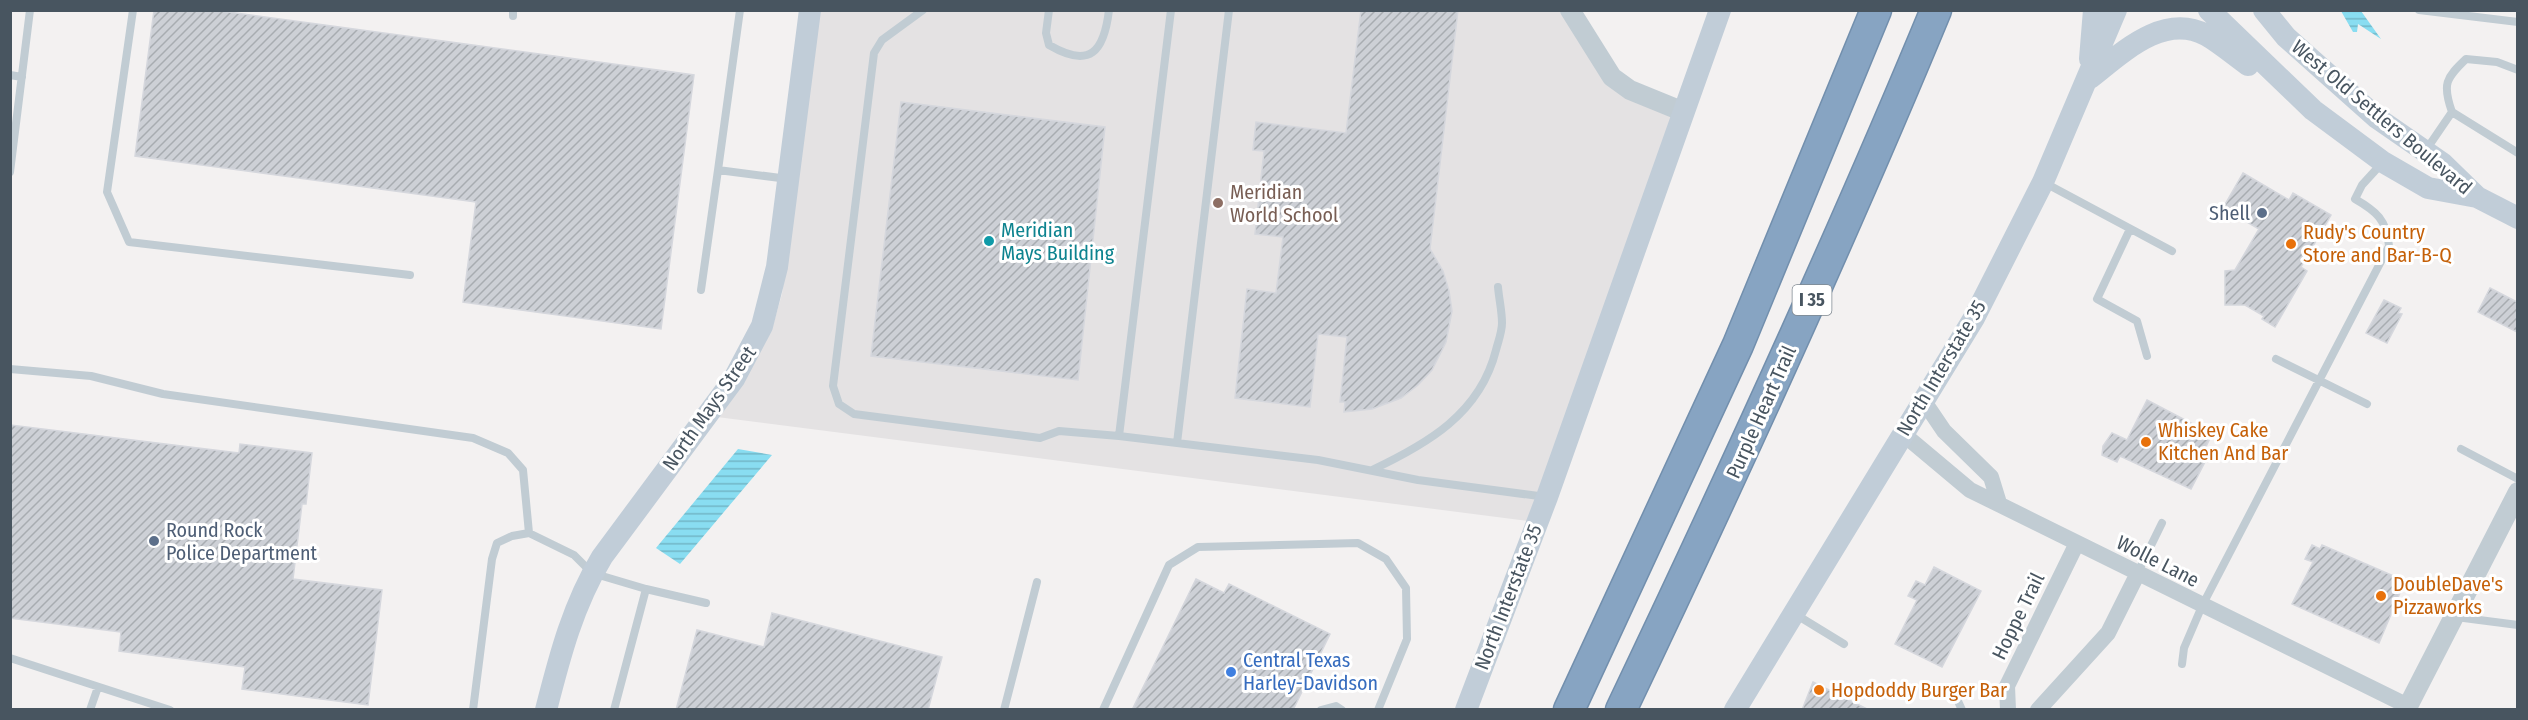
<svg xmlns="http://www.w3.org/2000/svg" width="2528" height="720" font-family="'Fira Sans Condensed',sans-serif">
<defs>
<pattern id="water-rules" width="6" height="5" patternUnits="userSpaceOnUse" patternTransform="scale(1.5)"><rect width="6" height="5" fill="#89ddf1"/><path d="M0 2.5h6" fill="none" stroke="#72b6c7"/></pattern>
<pattern id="building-hatch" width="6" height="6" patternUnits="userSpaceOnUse" patternTransform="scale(1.5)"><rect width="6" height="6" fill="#cdd0d6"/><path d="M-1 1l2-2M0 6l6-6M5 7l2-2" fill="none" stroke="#a8acb1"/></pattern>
</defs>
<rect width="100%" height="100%" fill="#f3f1f1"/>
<!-- education -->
<path fill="#e4e2e3" d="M819,11H1565L1602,70L1673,113L1528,521L717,417L771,332L782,294Z"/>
<!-- water -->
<path fill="url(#water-rules)" d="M2341,11H2361L2381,39L2358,24L2357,32H2353Z
M738,449L772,455L680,564L656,548Z"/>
<!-- building -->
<path fill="url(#building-hatch)" stroke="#d5d7dd" stroke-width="1.5" d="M154,10H214L694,75L661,329L463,302L476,202L135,156Z
M1361,10H1458L1430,249L1443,271L1449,291L1452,311L1446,342L1432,370L1418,385L1401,398L1372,409L1344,412L1345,402H1340L1347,337L1318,334L1310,407L1235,398L1247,289L1276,293L1283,237L1255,234L1264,151L1253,150L1256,122L1346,133Z
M901,102L1105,127L1078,380L871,356Z
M2243,173L2289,200L2293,193L2331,215L2301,267L2307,271L2275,327L2262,319L2264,316L2245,305H2225V271L2235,270L2259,229L2223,208Z
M2490,288L2517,302V332L2478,312Z
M2384,300L2401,308L2398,313L2402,314L2387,343L2366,333Z
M2147,400L2212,434L2202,455L2207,458L2191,489L2120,456L2117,462L2102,455L2103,446L2112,433L2127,440Z
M10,425L239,453L240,444L312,453L306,504H302L293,579L382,590L368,705L242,689L245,667L119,651L121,632L10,618Z
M2312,545L2320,549L2322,545L2405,581L2379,643L2292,604L2313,562L2305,559Z
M1934,567L1981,591L1942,667L1895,644L1917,600L1908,596L1916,581L1925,585Z
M1196,579L1224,593L1229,584L1330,634L1293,710H1132Z
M772,613L942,657L928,710H676L697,630L764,647Z
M1813,682L1869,710H1802Z"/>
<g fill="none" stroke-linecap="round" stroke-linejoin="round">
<!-- motorway casing -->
<g stroke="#728fad" stroke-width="33">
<path id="motorway" d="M1569,710L1738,345L1876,10
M1621,710C1731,479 1838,247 1936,10"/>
</g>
<!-- service -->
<path stroke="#c1ccd3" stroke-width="8" d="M133,10L107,192L129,242L410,275
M740,10L718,170L788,179
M923,10L882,40L874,53L833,386L839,404L854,414L1040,438L1059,431L1119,436
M1049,10L1046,33L1049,45C1090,69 1104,52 1109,10
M1171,10L1119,436L1318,460L1418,480L1546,497
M2419,10L2518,22
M513,16V10
M10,75L22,77
M2452,112L2518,153
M2426,150L2452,112C2442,84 2446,78 2466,59L2497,62L2518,70
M10,172L30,10
M2045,183L2172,251
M2130,229L2097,299L2137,321L2147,356
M701,290L718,170
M2276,359L2367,404
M10,369L91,376L163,394L473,438L508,453L523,470L529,533
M1177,443L1229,10
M2461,449L2518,479
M1372,470C1427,444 1480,414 1496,350C1498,342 1502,332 1502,323C1502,311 1499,299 1498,287
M2137,574L2162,523
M646,589L706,603
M1795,614L1844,644
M2456,617L2518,625
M10,658L170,710
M2182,664L2184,648L2202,606L2389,246C2387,220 2376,211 2355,199L2362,185L2383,162
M1957,699L1962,710
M90,710L98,687
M473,710L492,559L497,543L512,536L529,533L574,555L592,573L646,589L614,710
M1004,710L1037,582
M1103,710L1169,565L1198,547L1358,543L1386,559L1406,588L1407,639L1378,710
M1321,710L1336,706L1342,710"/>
<!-- minor -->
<path stroke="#c1ccd3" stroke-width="16" d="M1923,400L1944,431L1991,477L1999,503
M1902,433L1970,490L2408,706
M2008,710L2007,686L2077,543
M2038,710L2108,633L2137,575"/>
<!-- tertiary -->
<path stroke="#c1ccd3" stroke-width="20" d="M1570,10L1612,77L1630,90L1684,112
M2406,710L2518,492"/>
<!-- secondary -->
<path stroke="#c1cdd8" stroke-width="22" d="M2209,10L2313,110L2383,162L2428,188L2477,197
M2264,10L2286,37L2377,118L2442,163L2477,197L2518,218
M2090,59L2094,10
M2090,78C2121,54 2163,12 2206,35C2220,43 2234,55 2248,65
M546,710C560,655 573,605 602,557L734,379L762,326L777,267L810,10
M1466,710L1547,497L1720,10
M1735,710L1974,318L2043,182L2116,10"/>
<!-- motorway -->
<use href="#motorway" stroke="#87a4c2" stroke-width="30"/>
</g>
<!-- markers -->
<circle fill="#8d6e63" stroke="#fff" stroke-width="2" cx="1218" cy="203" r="6"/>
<g fill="#5c6f8a" stroke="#fff" stroke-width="2">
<circle cx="2262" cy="213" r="6"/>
<circle cx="154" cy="541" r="6"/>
</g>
<circle fill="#0f9aa8" stroke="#fff" stroke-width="2" cx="989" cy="241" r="6"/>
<g fill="#e8710a" stroke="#fff" stroke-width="2">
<circle cx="2291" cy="244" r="6"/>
<circle cx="2146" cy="442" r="6"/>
<circle cx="2381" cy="596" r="6"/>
<circle cx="1819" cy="690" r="6"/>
</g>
<circle fill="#3f7fe0" stroke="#fff" stroke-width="2" cx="1231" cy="672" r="6"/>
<g text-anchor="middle" stroke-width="6" stroke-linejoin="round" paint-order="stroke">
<!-- shield labels -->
<rect fill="#fff" stroke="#7f8890" stroke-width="1.5" x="1792.5" y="285" width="39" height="30" rx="4.5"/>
<g font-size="18" font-weight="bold" fill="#485560">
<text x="1812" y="306">I 35</text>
</g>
<!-- street labels -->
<g font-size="20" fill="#485560" stroke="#fff">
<text transform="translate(2382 117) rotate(40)" y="7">West Old Settlers Boulevard</text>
<text transform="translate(1941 368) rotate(-59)" y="7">North Interstate 35</text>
<text transform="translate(709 408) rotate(-55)" y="7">North Mays Street</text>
<text transform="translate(1761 412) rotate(-66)" y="7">Purple Heart Trail</text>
<text transform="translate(2158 561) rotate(27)" y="7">Wolle Lane</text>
<text transform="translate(1508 597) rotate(-69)" y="7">North Interstate 35</text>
<text transform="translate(2018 616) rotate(-64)" y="7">Hoppe Trail</text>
</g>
<!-- education labels -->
<g font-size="20" fill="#785e54" stroke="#fff" text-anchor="start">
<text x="1230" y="199">Meridian<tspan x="1230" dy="23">World School</tspan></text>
</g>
<!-- service labels -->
<g font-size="20" fill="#4e5e75" stroke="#fff" text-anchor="end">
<text x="2250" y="220">Shell</text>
<text x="166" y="537" text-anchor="start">Round Rock<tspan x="166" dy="23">Police Department</tspan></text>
</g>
<!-- culture labels -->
<g font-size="20" fill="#0d838f" stroke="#fff" text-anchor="start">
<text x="1001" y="237">Meridian<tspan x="1001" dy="23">Mays Building</tspan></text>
</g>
<!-- food labels -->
<g font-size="20" fill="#c56008" stroke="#fff" text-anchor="start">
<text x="2303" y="239">Rudy's Country<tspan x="2303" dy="23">Store and Bar-B-Q</tspan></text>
<text x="2158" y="437">Whiskey Cake<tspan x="2158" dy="23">Kitchen And Bar</tspan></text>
<text x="2393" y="591">DoubleDave's<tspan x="2393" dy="23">Pizzaworks</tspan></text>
<text x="1831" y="697">Hopdoddy Burger Bar</text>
</g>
<!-- shop labels -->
<g font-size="20" fill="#366cbe" stroke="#fff" text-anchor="start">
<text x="1243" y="667">Central Texas<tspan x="1243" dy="23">Harley-Davidson</tspan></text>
</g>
</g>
<!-- border -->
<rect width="2528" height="720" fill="none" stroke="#485560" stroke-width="24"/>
</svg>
